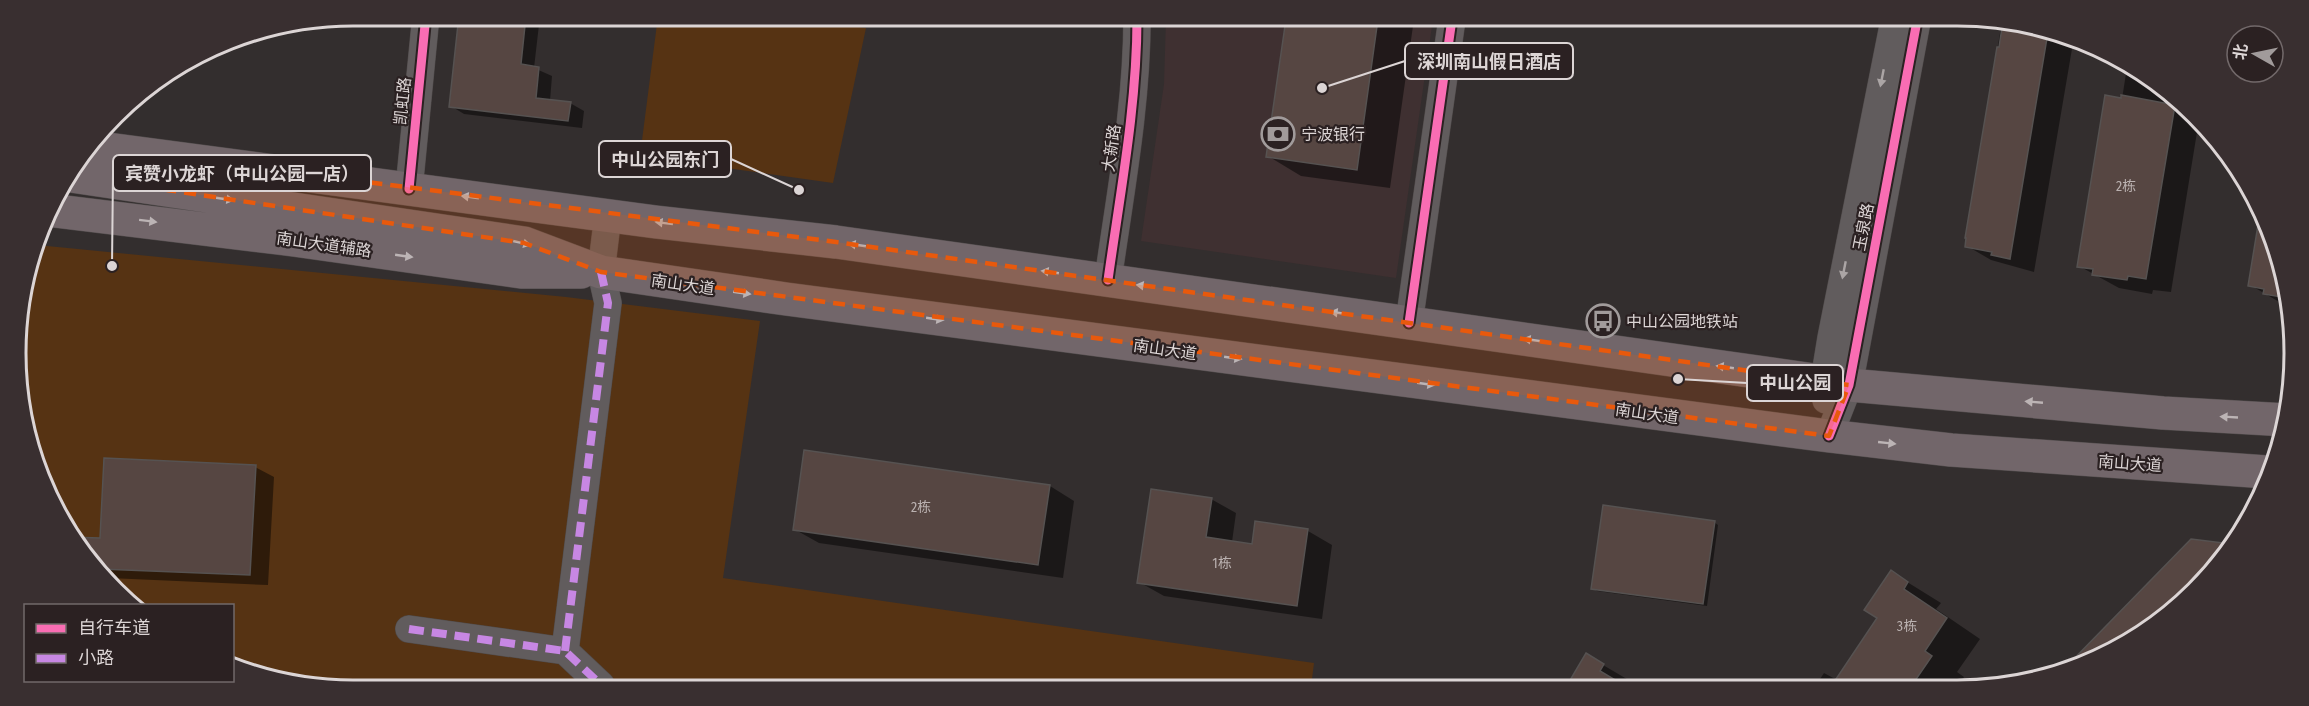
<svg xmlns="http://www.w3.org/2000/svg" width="2309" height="706" font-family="'Fira Sans Condensed','Noto Sans SC',sans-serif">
<rect width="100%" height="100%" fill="#332e2e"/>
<!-- built -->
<path fill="#3f3031" d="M1166,18L1433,19L1396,278L1141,241L1164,84Z"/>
<!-- green -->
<path fill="#563313" d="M658,16L788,17L866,28L833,183L640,156Z
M37,245L566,297L760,321L723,578L1314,663L1311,687L287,684L233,662L232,606L137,605L72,541L26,440L18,309Z"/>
<!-- shadow -->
<path fill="#0007" d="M461,15L540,16L534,68L552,76L550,101L570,103L584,111L582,128L464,114L451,106Z
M1287,19H1414L1390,188L1301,176L1268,156Z
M2002,21L2022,22L2073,43L2034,272L1991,260L1967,246L1966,237Z
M2118,61L2144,72L2167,95L2166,105L2174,106L2184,112L2198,126L2171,292L2153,290L2152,294L2119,288L2079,266L2122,99L2127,67Z
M2260,221L2288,287V307L2250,285Z
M255,467L274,477L268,585L109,578L71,539H102Z
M1050,486L1074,501L1063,578L819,543L794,529Z
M1211,499L1236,513L1232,542L1253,545L1308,531L1332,545L1322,619L1164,596L1139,582Z
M1714,522L1718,525L1707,606L1597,591L1593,588Z
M1891,572L1941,603L1936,609L1980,639L1957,672L1964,677L1957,688H1814L1824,673L1837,680L1879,618Z
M1586,655L1637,685L1635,687H1568Z"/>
<!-- building -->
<path fill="#564642" stroke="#565251" stroke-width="1.5" d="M459,15L526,16L521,64L539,67L536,98L571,102L568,121L449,107Z
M1286,19H1378L1357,170L1266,157Z
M2003,21L2022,22L2048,32L2010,259L1991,255L1992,252L1965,247L1966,238H1965L1997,47H1999Z
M2105,95L2121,98V95L2175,105L2146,279L2128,276L2127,280L2092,275L2093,269L2077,267Z
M2259,219L2288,287V298L2263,294L2264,289L2248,286Z
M804,450L1050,485L1038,565L793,530Z
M104,458L256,465L250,575L100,569L70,537L100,538Z
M1151,489L1212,498L1206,537L1252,544L1255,521L1308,529L1297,606L1137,583Z
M1603,505L1715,521L1703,604L1591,589Z
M2191,539L2232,544L2195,592L2106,656L2065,668Z
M1891,570L1908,582L1904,589L1947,618L1925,651L1932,656L1910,688H1830L1877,618L1864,610Z
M1586,653L1604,664L1600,671L1627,687H1566Z"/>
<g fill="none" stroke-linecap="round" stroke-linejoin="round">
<!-- minor casing -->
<g stroke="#514c4c" stroke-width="28">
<path id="minor" d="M409,189L426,15
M1108,280C1120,194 1137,106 1137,18
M1409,323L1452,19
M1826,400L1824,381L1831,338L1894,21
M1829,436L1849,385L1917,21
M409,629L565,651L601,685
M565,651L608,303L601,272L608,215"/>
</g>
<!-- major casing -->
<g stroke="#514c4c" stroke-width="34">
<path id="major" d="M93,147L656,222L836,242L1849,385L2163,413L2287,420
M71,176L524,243L601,272L786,299L1829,436L1951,450L2267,472
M48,210L295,240L521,272H581"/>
</g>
<!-- minor -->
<use href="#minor" stroke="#615c5d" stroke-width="27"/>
<!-- major -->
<use href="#major" stroke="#72666a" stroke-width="33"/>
<!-- quiet -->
<path stroke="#c787e3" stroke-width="8" stroke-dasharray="15 8" stroke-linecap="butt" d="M409,629L565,651L601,685
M565,651L608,303L601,272"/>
<!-- cycleway casing -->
<g stroke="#2b2122" stroke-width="13">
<path id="cycleway" d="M409,189L426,15
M1108,280C1120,194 1137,106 1137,18
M1409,323L1452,19
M1829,436L1849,385L1917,21"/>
</g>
<!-- cycleway -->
<use href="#cycleway" stroke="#f96db3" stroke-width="9"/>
</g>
<!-- one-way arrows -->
<defs><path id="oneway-solid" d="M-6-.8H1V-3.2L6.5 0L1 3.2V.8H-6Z" transform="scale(1.5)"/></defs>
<g fill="#aba5a5">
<use href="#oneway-solid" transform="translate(1882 78) rotate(101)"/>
<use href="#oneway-solid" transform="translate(1844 270) rotate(101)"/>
</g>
<g fill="#bcb4b5">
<use href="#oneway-solid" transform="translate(470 197) rotate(-172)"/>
<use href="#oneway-solid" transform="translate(225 199) rotate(8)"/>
<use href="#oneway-solid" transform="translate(148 221) rotate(7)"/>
<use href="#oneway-solid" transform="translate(664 223) rotate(-173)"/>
<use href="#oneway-solid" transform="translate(522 243) rotate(13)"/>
<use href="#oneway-solid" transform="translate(857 245) rotate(-172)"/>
<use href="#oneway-solid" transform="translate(404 256) rotate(8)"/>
<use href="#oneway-solid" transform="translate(1050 272) rotate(-172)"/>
<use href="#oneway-solid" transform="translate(1145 286) rotate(-172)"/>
<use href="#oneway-solid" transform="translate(742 293) rotate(8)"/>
<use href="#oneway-solid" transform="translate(1339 313) rotate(-172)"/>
<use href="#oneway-solid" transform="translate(935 319) rotate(8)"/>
<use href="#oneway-solid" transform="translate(1532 340) rotate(-172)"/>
<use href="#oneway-solid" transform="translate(1233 358) rotate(8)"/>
<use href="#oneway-solid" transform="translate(1725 367) rotate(-172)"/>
<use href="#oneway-solid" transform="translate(1426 384) rotate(8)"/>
<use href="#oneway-solid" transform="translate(2034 402) rotate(-175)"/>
<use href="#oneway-solid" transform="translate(2229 417) rotate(-177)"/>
<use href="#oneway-solid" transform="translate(1887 443) rotate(6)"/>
</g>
<!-- marked area -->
<path fill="#e8590c" fill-opacity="0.2" stroke="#e8590c" stroke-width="4.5" stroke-dasharray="12 8" stroke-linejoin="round" d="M172,157L836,242L1849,385L1829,436L601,272L524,243L167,190Z"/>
<!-- icons -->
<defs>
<g id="bank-ring" transform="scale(1.725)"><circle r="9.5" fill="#2b2122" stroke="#a19b9b" stroke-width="1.5"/><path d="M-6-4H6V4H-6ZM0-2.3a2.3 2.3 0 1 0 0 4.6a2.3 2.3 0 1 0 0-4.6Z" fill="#a19b9b"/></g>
<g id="bus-ring" transform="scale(1.725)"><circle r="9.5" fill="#2b2122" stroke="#a19b9b" stroke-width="1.5"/><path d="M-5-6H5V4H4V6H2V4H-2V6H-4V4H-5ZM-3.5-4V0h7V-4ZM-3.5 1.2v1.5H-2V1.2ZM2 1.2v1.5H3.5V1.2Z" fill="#a19b9b"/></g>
</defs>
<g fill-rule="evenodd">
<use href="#bank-ring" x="1278" y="134"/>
<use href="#bus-ring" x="1603" y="321"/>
</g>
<g text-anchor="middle" stroke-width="4.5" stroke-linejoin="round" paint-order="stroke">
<!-- number labels -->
<g font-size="14" fill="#bab1b0">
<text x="2126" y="191">2栋</text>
<text x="921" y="512">2栋</text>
<text x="1222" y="568">1栋</text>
<text x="1907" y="631">3栋</text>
</g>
<!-- street labels -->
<g font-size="16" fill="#dcd5d5" stroke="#2b2122">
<text transform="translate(402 101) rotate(-84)" y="6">凯虹路</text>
<text transform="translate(1111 148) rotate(-82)" y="6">大新路</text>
<text transform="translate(1863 227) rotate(-79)" y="6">玉泉路</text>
<text transform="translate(324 244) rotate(8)" y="6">南山大道辅路</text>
<text transform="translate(683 284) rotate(8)" y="6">南山大道</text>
<text transform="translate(1165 349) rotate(8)" y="6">南山大道</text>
<text transform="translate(1647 413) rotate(8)" y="6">南山大道</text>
<text transform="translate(2130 463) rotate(4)" y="6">南山大道</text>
</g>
<!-- poi labels -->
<g font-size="16" fill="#dcd5d5" stroke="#2b2122" text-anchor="start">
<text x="1301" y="140">宁波银行</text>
<text x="1626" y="327">中山公园地铁站</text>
</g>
</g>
<!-- crop -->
<path d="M0 0H2309V706H0ZM353 26H1957A327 327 0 0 1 2284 353V353A327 327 0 0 1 1957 680H353A327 327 0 0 1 26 353V353A327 327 0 0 1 353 26Z" fill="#392f30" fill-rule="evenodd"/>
<path fill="none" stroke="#dcd5d5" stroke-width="3" d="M353 26H1957A327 327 0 0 1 2284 353V353A327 327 0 0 1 1957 680H353A327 327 0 0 1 26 353V353A327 327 0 0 1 353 26Z"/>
<!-- callouts -->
<path fill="none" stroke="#dcd5d5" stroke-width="2" d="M1322 88L1405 61M799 190L731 159M112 266L113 173M1678 379L1747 383"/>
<g fill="#dcd5d5" stroke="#2b2122" stroke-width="2">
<circle cx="1322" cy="88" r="6"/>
<circle cx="799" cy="190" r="6"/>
<circle cx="112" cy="266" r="6"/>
<circle cx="1678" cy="379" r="6"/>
</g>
<g fill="#2b2122" stroke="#dcd5d5" stroke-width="2">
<rect x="1405" y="43" width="168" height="36" rx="6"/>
<rect x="599" y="141" width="132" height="36" rx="6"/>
<rect x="113" y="155" width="258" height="36" rx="6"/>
<rect x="1747" y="365" width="96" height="36" rx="6"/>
</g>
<g font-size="18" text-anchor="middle" font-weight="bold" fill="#dcd5d5">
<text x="1489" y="68">深圳南山假日酒店</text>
<text x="665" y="166">中山公园东门</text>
<text x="242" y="180">宾赞小龙虾（中山公园一店）</text>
<text x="1795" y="389">中山公园</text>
</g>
<!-- legend -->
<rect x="24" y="604" width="210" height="78" fill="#2b2122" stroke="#72696a" stroke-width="1.5"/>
<rect x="36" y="624" width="30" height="9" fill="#f96db3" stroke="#72696a" stroke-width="1.5"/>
<text x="78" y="634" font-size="18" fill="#dcd5d5">自行车道</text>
<rect x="36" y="654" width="30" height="9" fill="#c787e3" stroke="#72696a" stroke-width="1.5"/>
<text x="78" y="664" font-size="18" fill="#dcd5d5">小路</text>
<!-- north arrow -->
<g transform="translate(2255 54) rotate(279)"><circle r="28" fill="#2b2122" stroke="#72696a" stroke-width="1.5"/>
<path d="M0-4.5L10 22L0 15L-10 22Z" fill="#a19b9b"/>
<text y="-9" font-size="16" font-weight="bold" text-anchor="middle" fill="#dcd5d5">北</text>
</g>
</svg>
